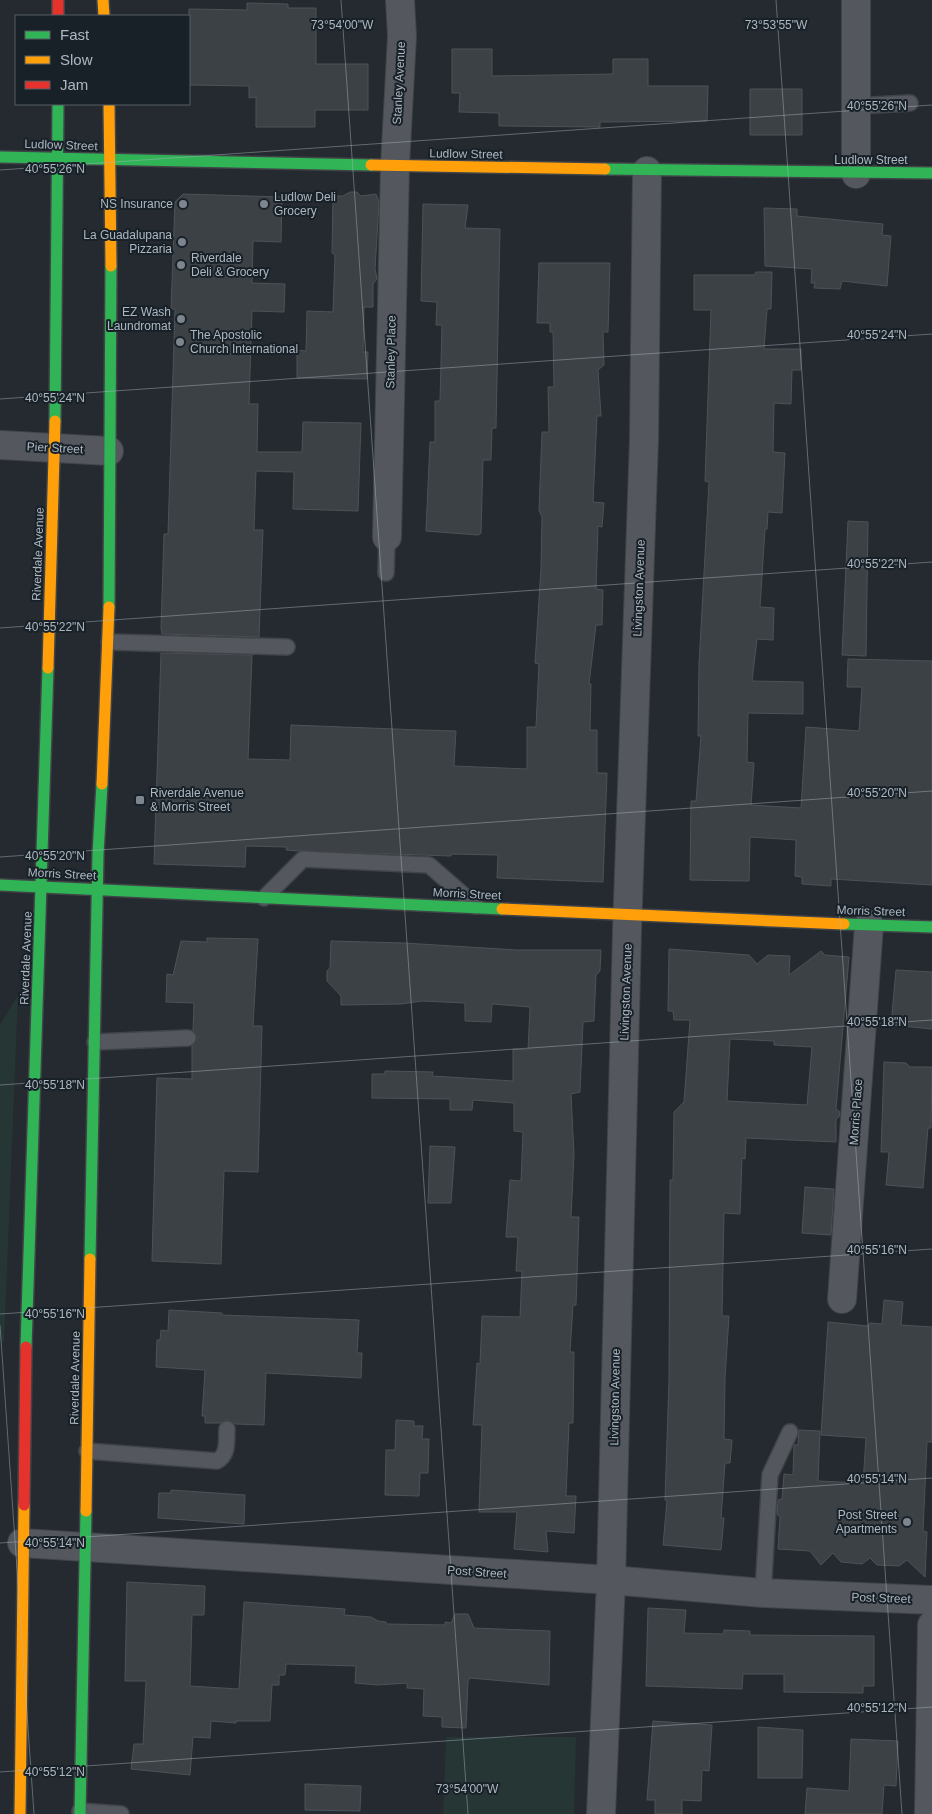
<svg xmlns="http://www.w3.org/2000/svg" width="932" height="1814" font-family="Arial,sans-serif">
<rect width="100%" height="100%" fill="#242a2f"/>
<!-- green -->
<path fill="#253635" d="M18,995L4,1343L0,1340V1025Z
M446,1737H576L574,1814H443Z"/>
<!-- building -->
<path fill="#3c4146" stroke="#4c5257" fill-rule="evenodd" d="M247,3L288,4V8H316V64H368V110H315V127H256V97L249,98V86L189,85V9L247,10Z
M452,49H492V76L613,74V59H648V86H708L707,121L600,122V127L499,126V113L459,112L460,93H452Z
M750,89H802V135H750Z
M350,192H357L361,196L376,194L379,202L375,269L377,279L373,284V307H364L363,352H368L367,379L297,378V350L306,351L307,311L333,312L335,255L332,253L333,196H343Z
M183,194L282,197L281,242L253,241L252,283L285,284L284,312L252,311L249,404H258L257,452H302L303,422L361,423L358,511L293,509L294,472L256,471L254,530H263L259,637L162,634L161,628L164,534H168L175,309H171L175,202Z
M423,204L468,205L465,228L500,229L496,428H492L491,460H483L481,533L478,535L426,531L430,442H435V401H440L442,325H436L437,302L421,301Z
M764,208L797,209V216L883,224L882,235L891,236L887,286L842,281L840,289L814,288L815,283H811L812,269L765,266Z
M539,263H610L608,332H603L604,365L598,370L601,416H597L593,502L604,503L602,527L598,526L596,589L603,590L602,625H596L589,684H591L590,730H597V773H607L603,882L497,878L498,855L451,854V856L299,851L286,850L287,847L246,846L245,867L154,864L161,653L252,655L248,759L290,760L291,725L421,730L456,731L454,766L527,769V727H536L539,664L535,663L541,568L542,517L539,510L542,432H549L548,387H554L553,332H550V323H537Z
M756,272H772L771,309H767L764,349H801V370H792L791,404L774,403L773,452L785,453L782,513L768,512L767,529H765L760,607L774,608L773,640L757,639L752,681L803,682V714L748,713L747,762L754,763L751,805L801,808L806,727L859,731L862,687H847L848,659L932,661V885L831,879V886L802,884V877L795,876L796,840L750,837L749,881L690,880L691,801H696L701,736H698L699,664L709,482L705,481L711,310H694V275H754Z
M848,521L868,522L866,656L842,655Z
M207,938L258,939L253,1026H262L258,1172L224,1171L221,1264L152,1261L157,1078L192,1079V1046L197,1038L193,1030L194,1003L166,1002L167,974L173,975L181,941L207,942Z
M331,941L404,943L517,950H601L600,971L596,975L594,1021L583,1022L580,1092L571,1094L574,1154L571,1217H579L576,1305H573L570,1352H574L573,1423H569L566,1496H576L574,1533L546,1531L548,1552L514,1549L517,1512H479L482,1425H473L477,1363L480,1364L482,1316L520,1317L522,1271H516L518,1237H506L510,1180L521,1181L523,1132L514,1131V1103L473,1100L472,1110H450V1099L372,1098V1074H385V1071L433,1072L432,1076L513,1081V1049L528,1050L530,1007L492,1004L491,1022L465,1021V1003L422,1001L401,1004L341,1005V996L327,981V971L330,968Z
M669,949L749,955L757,964L768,955L790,956L789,975L821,951L825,955L849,957L836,1109L840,1112L839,1117L836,1119V1142L746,1138L745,1159L742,1158L740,1214L724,1213L722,1316H729L725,1378L724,1439L732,1440L730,1463H725L721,1518H724L721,1550L663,1545L667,1501L665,1500L669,1380L670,1180H673L674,1112L684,1102L690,1020H674L673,1011H668ZM730,1039L774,1041V1045L812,1047L807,1105L727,1101Z
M896,970L932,972V1029L891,1025Z
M884,1062L906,1063L910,1067H932L931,1128H928L923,1188L886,1185L889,1152H881Z
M430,1146L455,1147L451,1203H428Z
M805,1187L834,1189L831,1235L802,1233Z
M884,1300L903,1302L901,1325L932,1327V1442H927L923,1531L927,1532L925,1577L907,1560L899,1566L877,1565L870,1558L862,1564L841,1562L833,1553L821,1565L810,1551L778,1549L780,1517L777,1514L778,1500L782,1499L784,1474L793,1475L794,1445H798L799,1430L820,1431L818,1481L863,1483L866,1438L821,1435L828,1322L868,1326L870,1323L882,1324Z
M169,1310L222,1313V1315L359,1320L357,1353H362L361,1378L266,1373L264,1425L235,1424L227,1420L220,1423H205V1416H202L205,1370L156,1367L157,1340H160L161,1330L168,1331Z
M396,1420L414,1421V1426H423L422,1439H429L428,1473H420L419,1496L385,1495L386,1450H395Z
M171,1490L245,1495L244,1524L158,1518L159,1493H171Z
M127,1582L205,1586L204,1615H192L190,1686L239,1689L244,1602L345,1609L344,1615L371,1617L378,1621L386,1622V1624L445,1625V1622L451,1623L455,1614H468L474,1628L550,1631L549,1685L470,1678L468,1681L466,1728L442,1727V1717L423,1716L424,1689L407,1688V1683L378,1685L355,1683L356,1666L286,1664L285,1675H279V1685H272L270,1721H236V1723L211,1721L210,1738L193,1737L190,1775L131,1769L134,1744H143L146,1681H125Z
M648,1608L686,1610L684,1633L723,1634L724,1630L750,1631V1635L874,1636V1686H863V1693L784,1692V1674H743L742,1689L646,1686Z
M653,1721L712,1725L709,1771L702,1770L701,1801L682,1800V1814H655V1800H647Z
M758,1727L803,1730L802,1778H758Z
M851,1739L898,1741L896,1786L884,1785L882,1814H805L807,1788L849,1791Z
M305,1784L361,1786L360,1811L305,1810Z"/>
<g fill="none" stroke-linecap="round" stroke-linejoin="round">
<!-- lane casing -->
<g stroke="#404448" stroke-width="18">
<path id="lane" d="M856,106L910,103
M386,573L387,537
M109,642L287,647
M264,898L303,859L429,865L476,906
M95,1042L188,1038
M87,1451L217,1461C229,1454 226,1442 227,1429
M763,1593L770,1475L790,1432
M80,1811L121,1814"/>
</g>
<!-- street casing -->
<g stroke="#404448" stroke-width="30">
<path id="street" d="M856,0V174
M0,445L109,451
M387,537L395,166L402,36L400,0
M842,1299L869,925
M22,1543L611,1580L763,1593L932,1600
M601,1814L611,1580L627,931L644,439L647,171
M929,1814L932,1625"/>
</g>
<!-- fast casing -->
<g stroke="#404448" stroke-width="14">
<path id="fast" d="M0,157L371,165
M605,169L932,173
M55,421L58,104
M109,607L111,266
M0,885L502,909
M844,924L932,927
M90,1259L98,854L102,784
M26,1347L48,668
M80,1814L86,1511"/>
</g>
<!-- slow casing -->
<g stroke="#404448" stroke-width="14">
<path id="slow" d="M103,0L104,16
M109,104L111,266
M371,165L605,169
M48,668L55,421
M102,784L109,607
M502,909L844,924
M86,1511L90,1259
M20,1814L24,1505"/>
</g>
<!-- jam casing -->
<g stroke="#404448" stroke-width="14">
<path id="jam" d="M58,0V16
M24,1505L26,1347"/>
</g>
<!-- lane -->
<use href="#lane" stroke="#54585e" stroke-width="15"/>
<!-- street -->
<use href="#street" stroke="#54585e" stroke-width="28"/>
<!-- fast -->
<use href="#fast" stroke="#30b455" stroke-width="11"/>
<!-- slow -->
<use href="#slow" stroke="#ff9f0a" stroke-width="11"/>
<!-- jam -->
<use href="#jam" stroke="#e5322d" stroke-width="11"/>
</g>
<!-- ticks -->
<path fill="none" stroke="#adb7c1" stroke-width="1" stroke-opacity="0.45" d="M341,0L468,1814M776,0L902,1814M0,170L932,105M0,399L932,334M0,628L932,562M0,857L932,791M0,1085L932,1020M0,1314L932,1249M0,1325L34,1814M0,1543L932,1478M0,1772L932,1707"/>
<!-- markers -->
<g fill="#7d868e" stroke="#192128" stroke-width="2">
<circle cx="183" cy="204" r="5"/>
<circle cx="264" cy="204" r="5"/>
<circle cx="182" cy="242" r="5"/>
<circle cx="181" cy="265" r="5"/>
<circle cx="181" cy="319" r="5"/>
<circle cx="180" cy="342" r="5"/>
<rect x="135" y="795" width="10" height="10" rx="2.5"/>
<circle cx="907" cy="1522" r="5"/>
</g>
<g text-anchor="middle" stroke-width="4" stroke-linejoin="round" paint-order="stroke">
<!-- street labels -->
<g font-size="12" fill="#adb7c1" stroke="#192128">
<text transform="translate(399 83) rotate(-87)" y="4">Stanley Avenue</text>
<text transform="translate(61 145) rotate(2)" y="4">Ludlow Street</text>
<text transform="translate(466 154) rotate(1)" y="4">Ludlow Street</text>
<text x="871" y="164">Ludlow Street</text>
<text transform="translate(391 352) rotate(-89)" y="4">Stanley Place</text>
<text transform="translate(55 448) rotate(3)" y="4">Pier Street</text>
<text transform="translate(38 554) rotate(-88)" y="4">Riverdale Avenue</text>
<text transform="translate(639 588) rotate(-88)" y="4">Livingston Avenue</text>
<text transform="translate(62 874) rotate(3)" y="4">Morris Street</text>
<text transform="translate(467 894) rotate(3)" y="4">Morris Street</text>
<text transform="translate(871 911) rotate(2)" y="4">Morris Street</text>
<text transform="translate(26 958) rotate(-88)" y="4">Riverdale Avenue</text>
<text transform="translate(626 992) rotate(-88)" y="4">Livingston Avenue</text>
<text transform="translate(856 1112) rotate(-86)" y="4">Morris Place</text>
<text transform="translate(75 1378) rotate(-89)" y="4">Riverdale Avenue</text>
<text transform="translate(615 1397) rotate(-89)" y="4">Livingston Avenue</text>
<text transform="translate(477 1572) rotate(4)" y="4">Post Street</text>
<text transform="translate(881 1598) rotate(2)" y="4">Post Street</text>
</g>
<!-- poi labels -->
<g font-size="12" fill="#adb7c1" stroke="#192128" text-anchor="start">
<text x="274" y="201">Ludlow Deli<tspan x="274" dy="14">Grocery</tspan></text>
<text x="173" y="208" text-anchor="end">NS Insurance</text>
<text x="172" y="239" text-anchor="end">La Guadalupana<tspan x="172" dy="14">Pizzaria</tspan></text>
<text x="191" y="262">Riverdale<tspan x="191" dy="14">Deli &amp; Grocery</tspan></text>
<text x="171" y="316" text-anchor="end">EZ Wash<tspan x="171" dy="14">Laundromat</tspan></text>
<text x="190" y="339">The Apostolic<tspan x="190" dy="14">Church International</tspan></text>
<text x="150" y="797">Riverdale Avenue<tspan x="150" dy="14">&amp; Morris Street</tspan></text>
<text x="897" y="1519" text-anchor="end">Post Street<tspan x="897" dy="14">Apartments</tspan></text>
</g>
</g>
<g font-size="12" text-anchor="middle" fill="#adb7c1" stroke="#192128" stroke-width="4" stroke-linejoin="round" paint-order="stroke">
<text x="342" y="29">73°54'00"W</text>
<text x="776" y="29">73°53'55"W</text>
<text x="877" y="110">40°55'26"N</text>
<text x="55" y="173">40°55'26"N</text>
<text x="877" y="339">40°55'24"N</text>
<text x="55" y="402">40°55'24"N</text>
<text x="877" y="568">40°55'22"N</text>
<text x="55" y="631">40°55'22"N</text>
<text x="877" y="797">40°55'20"N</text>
<text x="55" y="860">40°55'20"N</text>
<text x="877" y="1026">40°55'18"N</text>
<text x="55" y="1089">40°55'18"N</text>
<text x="877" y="1254">40°55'16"N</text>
<text x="55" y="1318">40°55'16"N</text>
<text x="877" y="1483">40°55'14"N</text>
<text x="55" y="1547">40°55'14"N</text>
<text x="877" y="1712">40°55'12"N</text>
<text x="55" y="1776">40°55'12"N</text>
<text x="467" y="1793">73°54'00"W</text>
</g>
<!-- legend -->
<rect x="15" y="15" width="175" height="90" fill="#192128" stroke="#545d65"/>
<rect x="25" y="31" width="25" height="8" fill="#30b455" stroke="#545d65"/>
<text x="60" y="40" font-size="15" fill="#adb7c1">Fast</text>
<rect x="25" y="56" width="25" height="8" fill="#ff9f0a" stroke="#545d65"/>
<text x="60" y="65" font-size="15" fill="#adb7c1">Slow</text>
<rect x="25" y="81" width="25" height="8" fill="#e5322d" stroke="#545d65"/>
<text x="60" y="90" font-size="15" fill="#adb7c1">Jam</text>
</svg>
